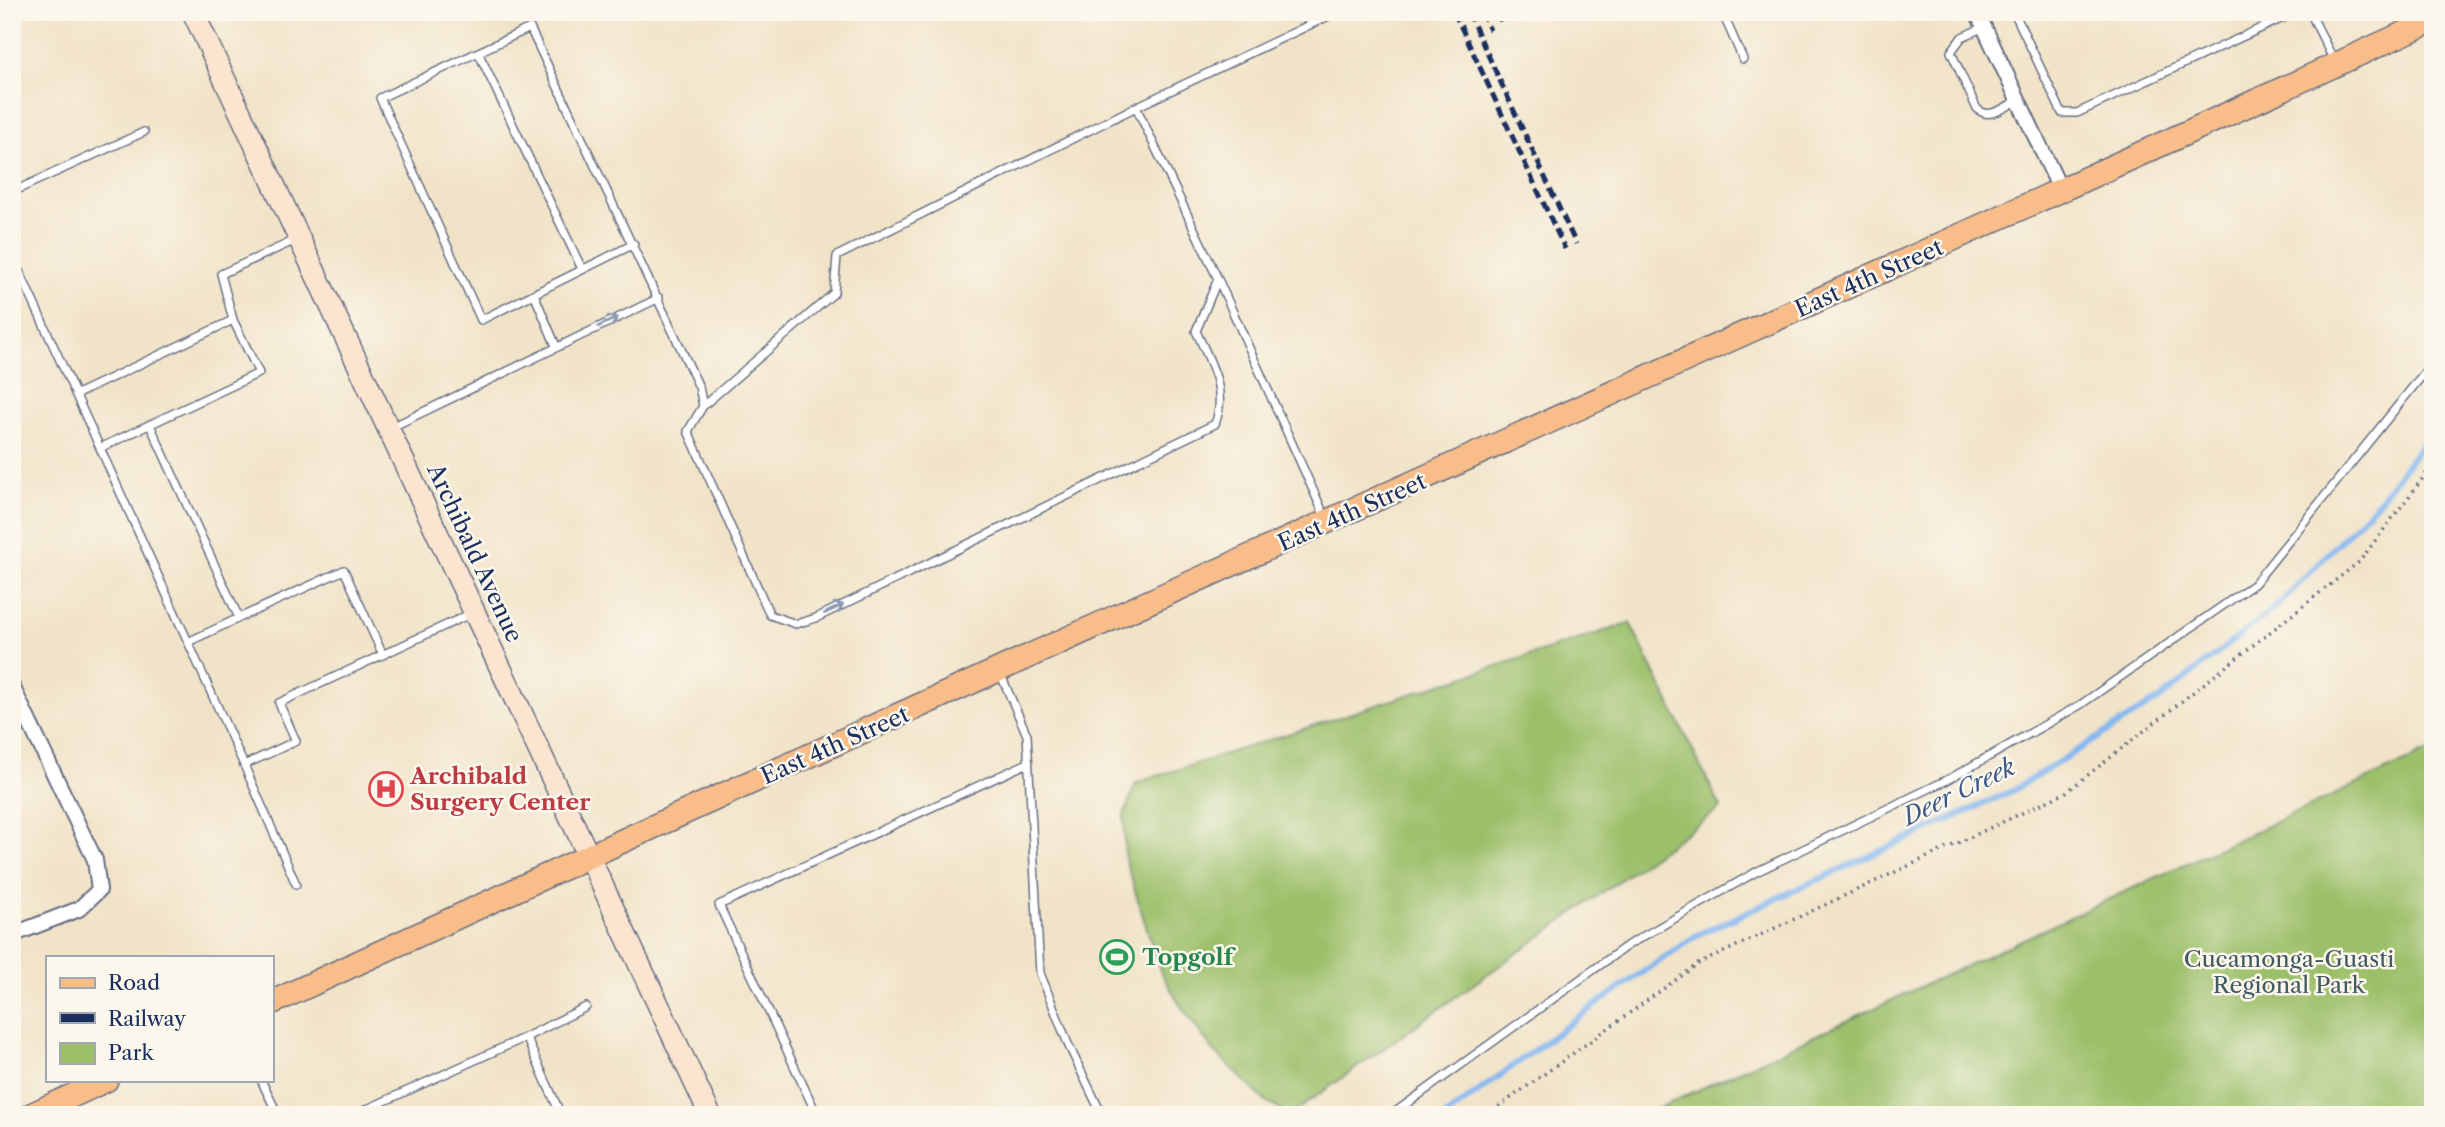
<svg xmlns="http://www.w3.org/2000/svg" width="2445" height="1127" font-family="'Libre Caslon Text',serif">
<rect width="100%" height="100%" fill="#fbf7ec"/>
<filter id="ink" filterUnits="userSpaceOnUse"><feTurbulence type="fractalNoise" baseFrequency=".0143" numOctaves="2"/><feDisplacementMap in="SourceGraphic" scale="14" xChannelSelector="R" yChannelSelector="G"/><feConvolveMatrix kernelMatrix="1 2 1 2 8 2 1 2 1" color-interpolation-filters="sRGB"/></filter>
<filter id="wash" filterUnits="userSpaceOnUse"><feTurbulence type="fractalNoise" baseFrequency=".00686" numOctaves="4" result="noise"/><feDisplacementMap in="SourceGraphic" scale="28" xChannelSelector="R" yChannelSelector="G"/><feGaussianBlur stdDeviation="1.57" result="paint"/><feColorMatrix in="noise" values="0 0 0 0 0 0 0 0 0 0 0 0 0 0 0 0 0 1.4 0 .05"/><feComposite in="paint" operator="in"/></filter>
<g filter="url(#wash)">
<rect width="100%" height="100%" fill="#f1e3c7"/>
<!-- green -->
<path fill="#9cc06a" stroke="#5c7864" stroke-width="2" d="M1630,623L1721,808L1290,1115L1266,1102L1213,1050L1180,1005L1160,970L1125,859L1124,815L1136,783Z
M2433,749V1115H1644Z"/>
<g fill="none" stroke-linecap="round" stroke-linejoin="round">
<!-- stream -->
<path stroke="#84b7f1" stroke-width="6" d="M1447,1115L1591,1008L1697,935L2014,790L2161,698L2278,605L2377,503L2433,430"/>
</g>
</g>
<g filter="url(#ink)">
<g fill="none" stroke-linecap="round" stroke-linejoin="round">
<!-- service casing -->
<g stroke="#666e83" stroke-width="10">
<path id="service" d="M1722,12L1743,59
M2014,12L2062,113H2077L2296,12
M2310,12L2334,61
M1984,27L1962,37L1951,52L1976,107C1987,122 2005,107 2018,100
M478,52L582,269
M1136,107L1337,12
M12,192L144,132
M298,239L221,274L233,320L259,373L100,448L244,765L296,741L279,703L472,613
M634,244L481,320L380,98L530,28L699,387L703,406L688,431L770,615L796,624L816,618L1215,424C1228,390 1210,362 1196,331L1218,279L1136,107L837,256L834,293L703,406
M12,255L100,448
M1218,279L1326,519
M534,294L556,346
M77,394L233,320
M150,425L239,618L344,570L383,655
M392,427L659,298
M188,642L239,618
M1000,673L1027,735L1040,973L1068,1044L1102,1115
M244,765L296,884
M526,1037L586,1007
M261,1080L278,1115
M354,1115L526,1037L561,1115
M817,1115L719,905L1028,763
M1391,1115L1628,945L1756,872L1949,779L2080,705L2254,584L2433,362"/>
</g>
<!-- minor casing -->
<g stroke="#666e83" stroke-width="18">
<path id="minor" d="M1977,12L2061,191
M12,686L95,860L99,890L79,909L12,935"/>
</g>
<!-- secondary casing -->
<g stroke="#666e83" stroke-width="24">
<path id="secondary" d="M193,12L710,1115"/>
</g>
<!-- primary casing -->
<g stroke="#666e83" stroke-width="26">
<path id="primary" d="M271,1003C989,669 1714,351 2433,20
M31,1115L106,1080"/>
</g>
<!-- path -->
<path stroke="#666e83" stroke-width="3.5" stroke-dasharray="2 5" stroke-linecap="butt" d="M1487,1115L1698,964L2065,793L2359,562L2433,465"/>
<!-- service -->
<use href="#service" stroke="#fff" stroke-width="7"/>
<!-- minor -->
<use href="#minor" stroke="#fff" stroke-width="14"/>
<!-- secondary -->
<use href="#secondary" stroke="#fce5d0" stroke-width="21"/>
<!-- primary -->
<use href="#primary" stroke="#f8bd89" stroke-width="23"/>
<!-- rail -->
<path stroke="#1b2f5e" stroke-width="5" stroke-dasharray="10 5" stroke-linecap="butt" d="M1454,12L1565,249
M1468,12L1576,244
M1481,12L1490,30
M1497,12L1503,25"/>
</g>
<!-- one-way arrows -->
<defs><path id="oneway-shaft" d="M-6 0H5M1.5-3L5.5 0L1.5 3" fill="none" stroke-width="1.6" stroke-linecap="round" stroke-linejoin="round" transform="scale(1.75)"/></defs>
<g stroke="#8d97ae">
<use href="#oneway-shaft" transform="translate(608 322) rotate(-25)"/>
<use href="#oneway-shaft" transform="translate(834 609) rotate(-26)"/>
</g>
</g>
<!-- icons -->
<defs>
<g id="hospital-ring" transform="scale(1.75)"><circle r="9.5" fill="#fbf7ec" stroke="#e0444e" stroke-width="1.5"/><path d="M-5-5h3v3.5h4V-5h3V5h-3V1.5h-4V5h-3Z" fill="#e0444e"/></g>
<g id="stadium-ring" transform="scale(1.75)"><circle r="9.5" fill="#fbf7ec" stroke="#2e9e5b" stroke-width="1.5"/><path d="M0-5a6.5 5 0 1 0 0 10a6.5 5 0 1 0 0-10ZM-3.5-1.8h7v3.6h-7Z" fill="#2e9e5b"/></g>
</defs>
<g fill-rule="evenodd">
<use href="#hospital-ring" x="386" y="789"/>
<use href="#stadium-ring" x="1117" y="957"/>
</g>
<g text-anchor="middle" stroke-width="5" stroke-linejoin="round" paint-order="stroke">
<!-- street labels -->
<g font-size="23" fill="#1b2f5e" stroke="#fbf7ec">
<text transform="translate(1869 278) rotate(-24)" y="8">East 4th Street</text>
<text transform="translate(1352 512) rotate(-24)" y="8">East 4th Street</text>
<text transform="translate(475 553) rotate(65)" y="8">Archibald Avenue</text>
<text transform="translate(835 745) rotate(-24)" y="8">East 4th Street</text>
</g>
<!-- health labels -->
<g font-size="23" font-weight="bold" fill="#be3a42" stroke="#fbf7ec" text-anchor="start">
<text x="410" y="784">Archibald<tspan x="410" dy="26">Surgery Center</tspan></text>
</g>
<!-- leisure labels -->
<g font-size="23" font-weight="bold" fill="#27864d" stroke="#fbf7ec" text-anchor="start">
<text x="1142" y="965">Topgolf</text>
</g>
<!-- park labels -->
<g font-size="23" fill="#425a62" stroke="#fbf7ec">
<text x="2289" y="967">Cucamonga-Guasti<tspan x="2289" dy="26">Regional Park</tspan></text>
</g>
<!-- water labels -->
<g font-size="24" font-style="italic" fill="#3a588a" stroke="#fbf7ec">
<text transform="translate(1959 792) rotate(-26)" y="8">Deer Creek</text>
</g>
</g>
<!-- margin -->
<rect width="2445" height="1127" fill="none" stroke="#fbf7ec" stroke-width="42"/>
<!-- legend -->
<rect x="46" y="956" width="228" height="126" fill="#fbf7ec" stroke="#a1a7b3" stroke-width="2"/>
<rect x="60" y="978" width="35" height="10" fill="#f8bd89" stroke="#a1a7b3" stroke-width="2"/>
<text x="108" y="990" font-size="21" fill="#1b2f5e">Road</text>
<rect x="60" y="1013" width="35" height="10" fill="#1b2f5e" stroke="#a1a7b3" stroke-width="2"/>
<text x="108" y="1026" font-size="21" fill="#1b2f5e">Railway</text>
<rect x="60" y="1043" width="35" height="21" fill="#9cc06a" stroke="#a1a7b3" stroke-width="2"/>
<text x="108" y="1060" font-size="21" fill="#1b2f5e">Park</text>
</svg>
